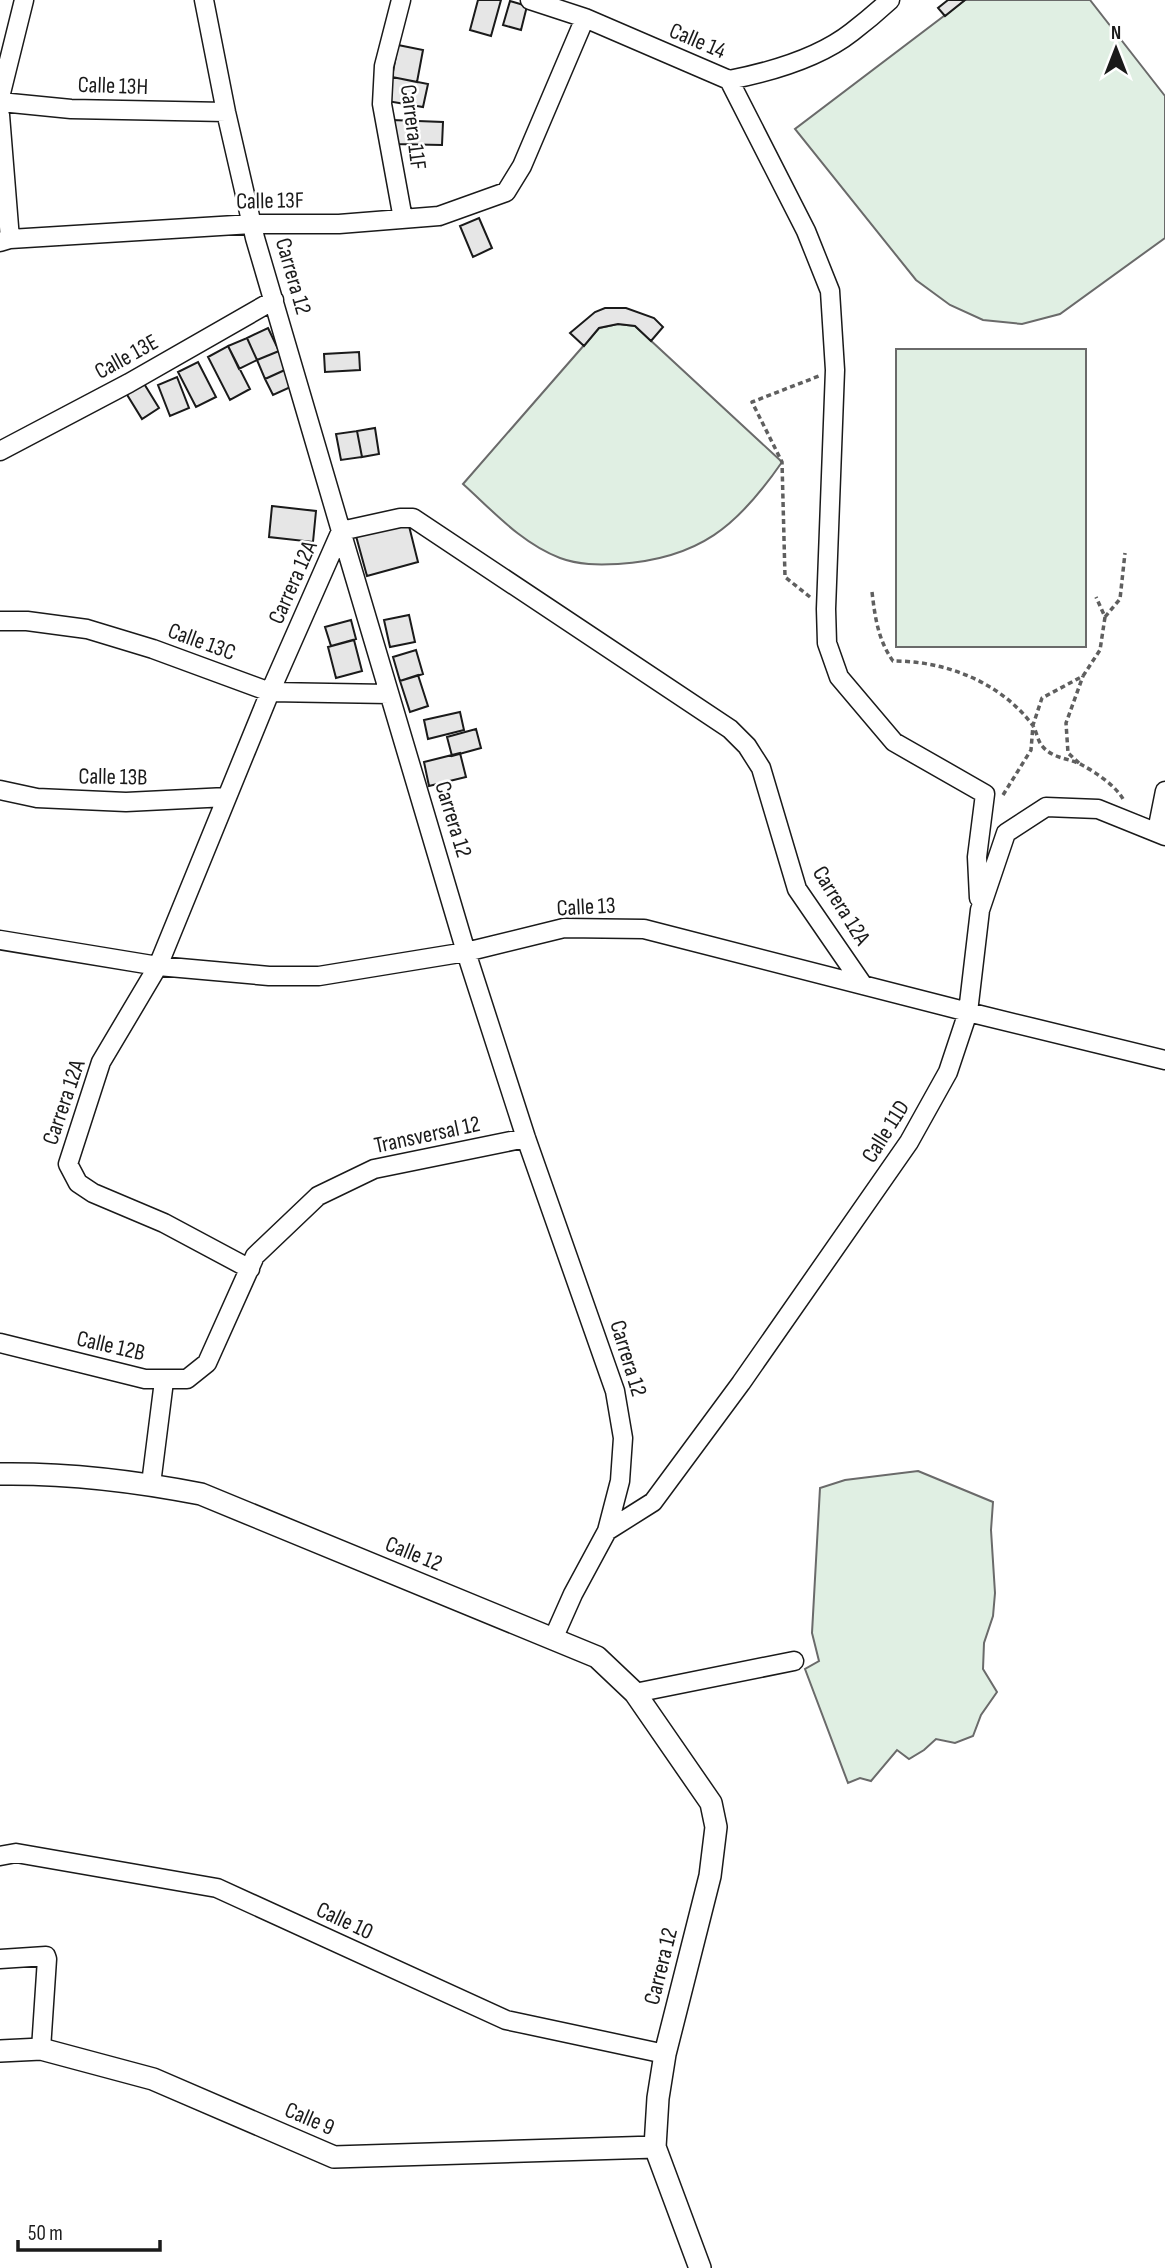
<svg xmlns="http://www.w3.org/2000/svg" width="1165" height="2268" font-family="'Sofia Sans Condensed',sans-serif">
<rect width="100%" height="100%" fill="#fff"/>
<!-- green -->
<path fill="#e0efe3" stroke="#6a6a6a" stroke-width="2" d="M965,0H1090L1165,96V238L1060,314L1022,324L983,320L950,305L916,280L795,129Z
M618,324L635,326L782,462C738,526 699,559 618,564C598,565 579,565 560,558C521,543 493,511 463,484L599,328Z
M896,349H1086V647H896Z
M918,1471L993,1502L991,1530L995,1593L993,1616L984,1643L983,1669L997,1692L981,1715L973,1736L955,1743L936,1739L924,1750L909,1759L897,1750L871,1781L860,1778L848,1783L805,1669L819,1661L812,1633L820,1488L845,1480Z"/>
<!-- building -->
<path fill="#e6e6e6" stroke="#1a1a1a" stroke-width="2" d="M478,0H501L491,36L470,30Z
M948,0H965L945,16L938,8Z
M510,1L527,6L521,30L503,25Z
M398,45L423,50L417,82L392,77Z
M392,77L428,84L423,107L387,101Z
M392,120L443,122L442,145L392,144Z
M479,218L492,248L473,257L460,226Z
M605,308H626L654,318L663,327L651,341L635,326L618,324L599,328L584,346L570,333L595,312Z
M268,328L279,351L257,360L247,338Z
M247,338L257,360L239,369L228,346Z
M228,346L250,389L230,400L208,357Z
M279,351L287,369L265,379L257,360Z
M359,352L360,370L325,372L324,354Z
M198,362L216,397L196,407L178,372Z
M287,369L295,385L273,395L265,379Z
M177,377L189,408L170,416L158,385Z
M143,382L159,408L142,419L126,393Z
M375,428L379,454L362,457L357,431Z
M357,431L362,457L341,460L336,434Z
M272,506L316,511L313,542L269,537Z
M408,522L418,562L367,576L356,536Z
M409,615L415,642L390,647L384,620Z
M351,620L356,639L331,646L325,627Z
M354,640L362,671L336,678L328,647Z
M416,650L423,674L400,681L393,657Z
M418,675L428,706L410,712L400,681Z
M460,712L464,730L428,739L424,720Z
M476,729L481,748L452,756L447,737Z
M460,753L466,777L429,786L424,762Z"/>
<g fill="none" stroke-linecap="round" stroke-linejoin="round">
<!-- minor casing -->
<g stroke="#1a1a1a" stroke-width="21">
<path id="minor" d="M204,0L226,112L255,238L341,531L466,952L526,1138L615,1391L623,1438L620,1481L607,1531L573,1594L553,1639
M401,0L384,66L382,104L403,219
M530,0L585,18L729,80
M729,80L806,231L830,291L835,370L826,609L827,643L839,677L894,742L985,794L977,857L979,898
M729,80C770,72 819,58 852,32C865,22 878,11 890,0
M0,97L24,0
M0,102L71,109L226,112
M0,115L10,239
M0,242L10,239L252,224H339L439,216L506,192L522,166L585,18
M0,451L129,383L274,300
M0,621H27L87,629L153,649L270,692L389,694
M0,790L37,798L126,802L227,797
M1157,831L1165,791
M0,940L158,966L269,976H319L466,952L564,928L644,929L968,1012L1165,1060
M250,1269L164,1223L93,1193L78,1183L68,1164L101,1062L158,966L270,692L341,531L400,518H413L730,729L747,746L761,768L797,889L863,985
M0,1343L145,1379H187L207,1363L255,1256L318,1196L374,1169L526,1138
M151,1484L164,1381
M607,1531L653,1502L741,1383L909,1142L948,1072L968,1012L980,910L1006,833L1046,807L1098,809L1165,836
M635,1693L794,1661
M0,1856L16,1853L217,1888L506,2020L665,2054
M0,1959L46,1956L47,1959L41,2049"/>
</g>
<!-- tertiary casing -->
<g stroke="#1a1a1a" stroke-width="24">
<path id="tertiary" d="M0,1474C68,1473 135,1481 201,1494L597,1657L635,1693L711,1803L716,1827L710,1876L665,2054L658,2098L655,2147L700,2268
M0,2051L41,2049L153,2079L334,2157L655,2147"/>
</g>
<!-- path -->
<path stroke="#5f5f5f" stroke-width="3.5" stroke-dasharray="5 3.5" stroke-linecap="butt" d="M872,592C875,617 878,640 893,661C945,661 998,681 1031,723C1037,730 1037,741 1043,747C1054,759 1069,758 1082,765C1095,772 1116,786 1123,799
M810,597L785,577L782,462L752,402L819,376
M1105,617L1120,599L1125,553
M1079,763L1068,753L1066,723L1083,676
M1003,795L1031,750L1033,725L1042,698L1083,676L1100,650L1105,617L1096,597"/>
<!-- minor -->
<use href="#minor" stroke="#fff" stroke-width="18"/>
<!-- tertiary -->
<use href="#tertiary" stroke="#fff" stroke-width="21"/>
</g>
<g text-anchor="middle" stroke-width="5" stroke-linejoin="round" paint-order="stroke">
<!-- street labels -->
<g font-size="23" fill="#1a1a1a" stroke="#fff">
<text transform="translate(698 40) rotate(23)" y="8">Calle 14</text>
<text transform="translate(113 85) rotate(2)" y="8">Calle 13H</text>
<text transform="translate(414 127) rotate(83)" y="8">Carrera 11F</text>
<text transform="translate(270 200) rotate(-1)" y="8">Calle 13F</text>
<text transform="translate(294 276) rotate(74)" y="8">Carrera 12</text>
<text transform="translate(126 356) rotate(-29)" y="8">Calle 13E</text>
<text transform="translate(292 582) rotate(-66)" y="8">Carrera 12A</text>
<text transform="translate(202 641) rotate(20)" y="8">Calle 13C</text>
<text transform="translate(113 776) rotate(1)" y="8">Calle 13B</text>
<text transform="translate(454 819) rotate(73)" y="8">Carrera 12</text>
<text transform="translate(842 905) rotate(58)" y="8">Carrera 12A</text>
<text transform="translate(586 906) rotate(-3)" y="8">Calle 13</text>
<text transform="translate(63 1102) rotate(-71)" y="8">Carrera 12A</text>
<text transform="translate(885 1131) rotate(-58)" y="8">Calle 11D</text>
<text transform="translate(427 1134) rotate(-12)" y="8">Transversal 12</text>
<text transform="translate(111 1345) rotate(13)" y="8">Calle 12B</text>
<text transform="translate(629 1358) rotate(73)" y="8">Carrera 12</text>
<text transform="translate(414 1553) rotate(22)" y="8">Calle 12</text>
<text transform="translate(345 1920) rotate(25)" y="8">Calle 10</text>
<text transform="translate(660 1966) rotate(-76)" y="8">Carrera 12</text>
<text transform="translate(310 2118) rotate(23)" y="8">Calle 9</text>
</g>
</g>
<!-- north arrow -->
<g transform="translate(1116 49)" stroke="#ffffff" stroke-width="5" paint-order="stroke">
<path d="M0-5L12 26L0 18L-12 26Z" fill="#1a1a1a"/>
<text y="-10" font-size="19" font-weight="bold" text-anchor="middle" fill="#1a1a1a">N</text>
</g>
<!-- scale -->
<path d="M18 2240v10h142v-10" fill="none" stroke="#1a1a1a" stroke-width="3.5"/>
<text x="28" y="2240" font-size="21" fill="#1a1a1a" stroke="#ffffff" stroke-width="5" paint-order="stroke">50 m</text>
</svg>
